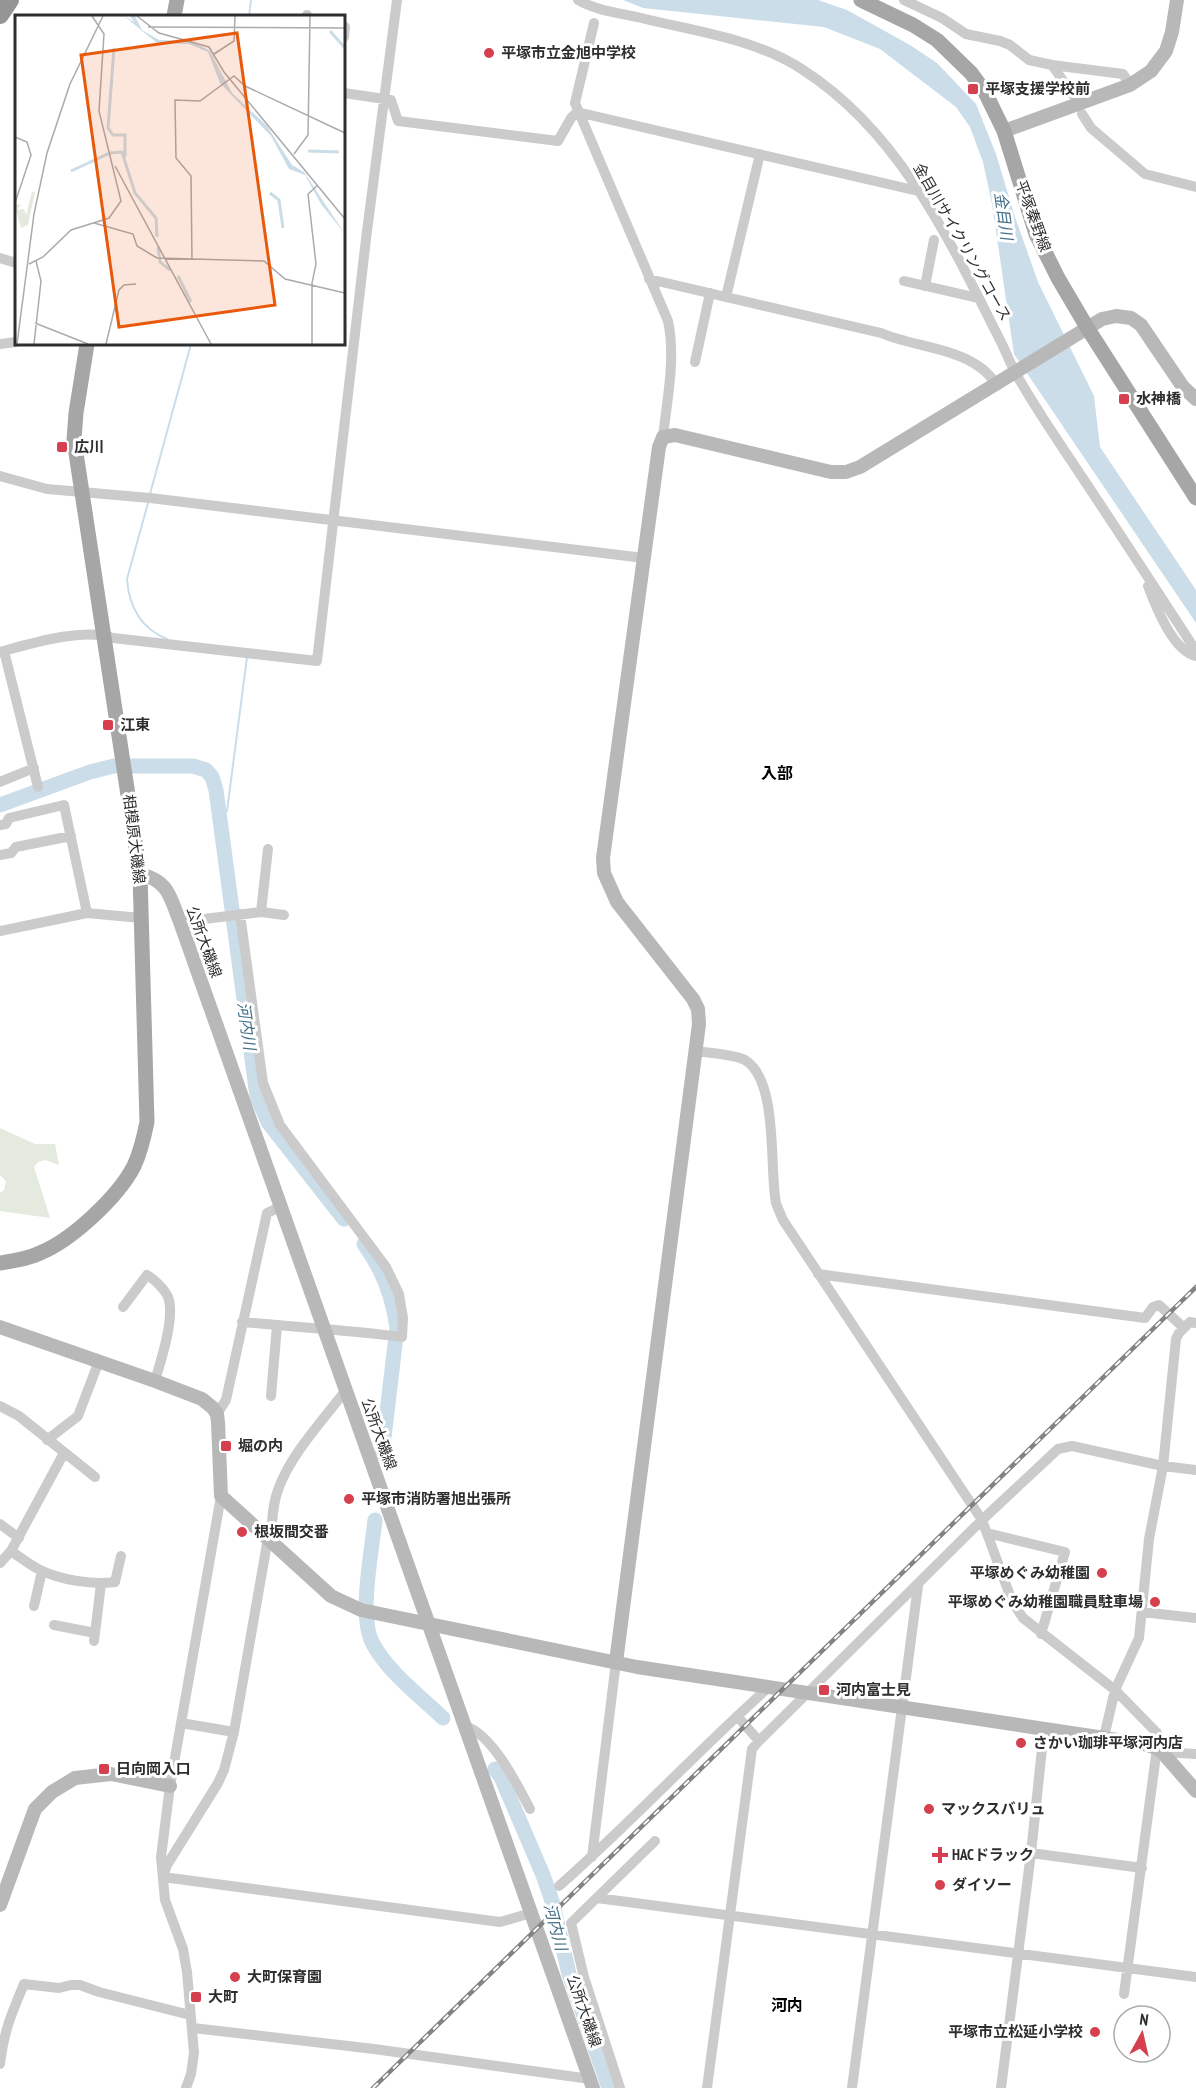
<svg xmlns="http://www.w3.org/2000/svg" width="1196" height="2088" font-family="'PT Sans Narrow','Noto Sans JP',sans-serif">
<rect width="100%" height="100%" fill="#fff"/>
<!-- green -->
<path fill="#e4eadd" d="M0,1128L35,1144H55L59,1165L45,1160L38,1162L34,1167L50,1218L0,1211V1193L4,1190L6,1181L0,1175Z"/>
<!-- water -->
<path fill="#cadde8" d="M623,0H818L847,10L910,45L937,63L976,104L996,154L1015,217L1038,282L1094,396L1100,447L1196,590V623L1014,354L992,204L983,162L970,127L956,107L880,49L824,27L643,8Z"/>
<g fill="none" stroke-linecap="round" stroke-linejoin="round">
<!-- stream -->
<path stroke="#cadde8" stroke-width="2" d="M249,16L251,0
M150,494L191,344
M148,503L127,579C129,607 140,628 167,639
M220,816L227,811L247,657"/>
<!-- river -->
<path stroke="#cadde8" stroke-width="15" d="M0,805L90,772L114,766H193L206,770L212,777L216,790L257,1096L268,1122L344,1219
M364,1244C383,1270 393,1297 397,1328L382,1454
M375,1520C372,1551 358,1617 373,1644C389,1673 419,1695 443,1718
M495,1769L501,1777L543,1875L553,1904L569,1974L609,2088"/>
<!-- street -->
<path stroke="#cbcbcb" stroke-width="10" d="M578,0C595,10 618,13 637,17C692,31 755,38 803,70C900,132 951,243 1001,342C1006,352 1010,363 1015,372C1036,410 1061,445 1084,480C1122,537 1159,594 1196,651
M904,0L942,18L966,34L1000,41L1010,45L1029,60L1052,65L1073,95
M307,16V15
M594,23L575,103L668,321C676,359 667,399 663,437
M344,37L345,27
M1052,65L1123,74L1130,85
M344,93L391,100L398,121L558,141L571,118L577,112L918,191
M1082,114L1091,128L1145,174L1196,187
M0,258L16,263
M649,279L881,333C911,346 956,348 981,368C987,372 992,379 998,385
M904,281L978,298
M925,286L934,240
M726,297L760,154
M0,344L16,342
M695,362L710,293
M0,476L47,489L150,498L644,558
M1148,586C1156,607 1173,651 1196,656
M4,651L38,787
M0,652C29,644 84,627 113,638L317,661L366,239L397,0
M0,782L34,768
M0,825L6,824L9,818L64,805L87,913
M0,855L11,853L16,847L71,836
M261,912L268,849
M240,914L263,1083L280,1125L386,1267L399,1294L403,1318L402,1337C349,1330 296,1327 242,1322
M180,922L261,912L284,915
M0,931L87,913L141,918
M695,1051C708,1053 734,1054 745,1060C779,1081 769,1168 776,1203C778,1209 781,1215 783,1220L982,1520L1012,1601L1023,1618L1115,1690L1157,1733L1161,1741L1162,1752L1196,1754
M818,1274L1145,1318L1153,1307L1159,1305L1184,1328
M123,1307L147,1275C154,1279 167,1291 169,1300C174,1321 161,1360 155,1381
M271,1396L277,1326
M0,1406L19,1416L95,1477
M217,1414L226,1400L267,1213L280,1207
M47,1440L78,1416L99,1361
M0,1524L19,1538
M987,1533L1065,1552L1041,1634
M268,1538L234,1732L224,1770L218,1783L167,1865L163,1877L500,1922L531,1913
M271,1540C272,1524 272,1506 278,1490C290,1455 323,1420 346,1390
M11,1551C20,1557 30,1565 40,1570C61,1580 92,1585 115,1582L121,1556
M0,1563L11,1551L64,1453
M34,1606L42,1571
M1142,1612L1196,1618
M54,1625L95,1633
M94,1641L101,1584
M181,1723L234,1732
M465,1726C492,1734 517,1784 530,1809
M1104,1737L1115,1690L1139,1638L1149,1539L1163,1466L1176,1339L1179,1333L1190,1322L1196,1323
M759,1741L982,1520L1058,1449L1072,1446L1163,1466L1196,1470
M1031,1853L1142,1868
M592,1857L616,1662
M559,1886C632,1822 697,1751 770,1686
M597,1898L1196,1977
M1124,1994L1157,1748
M193,2028L374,2049L590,2079
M0,2064C4,2031 11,2015 24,1984L59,1988L71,1985H80L99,1992L190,2015
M186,2088L191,2074L194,2053L187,1972L183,1949L165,1900L161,1857L170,1786L221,1496
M620,2088L584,1977L571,1923L655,1841
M707,2088L752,1749L759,1741L737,1716
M852,2088L918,1586
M1001,2088L1031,1853L1044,1730"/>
<!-- secondary -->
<path stroke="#b8b8b8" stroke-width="14" d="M1004,131L1130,85L1151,71L1166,51L1172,32L1177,0
M140,874C169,881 170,897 180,922L593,2088
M0,1327L155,1381L202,1399L213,1408L217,1414L218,1422L221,1496L331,1596L361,1610L637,1667L1144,1744L1157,1748L1162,1752L1196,1791
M616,1662L699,1024L698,1009L693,999L617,902L604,873L603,858L659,447L663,437L675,435L831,472H846L860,467L1102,319L1116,316L1131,318L1141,325L1183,387L1196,399
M0,1905L35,1809L52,1792L75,1778L111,1774L170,1786"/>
<!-- primary -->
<path stroke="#a6a6a6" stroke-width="15" d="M861,0L913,25L937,40L971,73L985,92L1004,131L1036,234L1058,278L1088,329L1196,498
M174,16L177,0
M0,1263C13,1261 28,1259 40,1253C72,1240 118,1197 134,1166C141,1151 144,1137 147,1122L140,874L74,440L76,413L87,344"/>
<!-- highway -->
<path stroke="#959595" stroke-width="18" d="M0,15L10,0"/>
<!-- rail casing -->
<g stroke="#838383" stroke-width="4.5">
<path id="rail" d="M373,2088L1196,1287"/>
</g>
<!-- rail -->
<use href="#rail" stroke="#fff" stroke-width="2" stroke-dasharray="7" stroke-linecap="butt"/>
</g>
<!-- markers -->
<g fill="#d53f4e" stroke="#fff" stroke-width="2">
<circle cx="489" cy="53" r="6"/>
<rect x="967" y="83" width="12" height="12" rx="3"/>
<rect x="1118" y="393" width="12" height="12" rx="3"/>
<rect x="56" y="441" width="12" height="12" rx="3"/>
<rect x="102" y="719" width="12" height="12" rx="3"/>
<rect x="220" y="1440" width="12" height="12" rx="3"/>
<circle cx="349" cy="1499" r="6"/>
<circle cx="242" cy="1532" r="6"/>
<circle cx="1102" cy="1573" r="6"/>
<circle cx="1155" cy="1602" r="6"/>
<rect x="818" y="1684" width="12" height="12" rx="3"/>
<circle cx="1021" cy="1743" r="6"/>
<rect x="98" y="1763" width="12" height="12" rx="3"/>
<circle cx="929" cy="1809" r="6"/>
<path d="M937 1846h6v6h6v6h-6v6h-6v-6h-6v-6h6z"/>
<circle cx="940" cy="1885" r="6"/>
<circle cx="235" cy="1977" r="6"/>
<rect x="190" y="1991" width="12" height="12" rx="3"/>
<circle cx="1095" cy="2032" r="6"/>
</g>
<g text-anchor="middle" stroke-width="6" stroke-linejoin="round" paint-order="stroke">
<!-- poi labels -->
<g font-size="15" font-weight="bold" fill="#2e2e2e" stroke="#fff" text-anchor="start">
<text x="501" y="58">平塚市立金旭中学校</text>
<text x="985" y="94">平塚支援学校前</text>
<text x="1136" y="404">水神橋</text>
<text x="74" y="452">広川</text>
<text x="120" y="730">江東</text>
<text x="238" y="1451">堀の内</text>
<text x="361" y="1504">平塚市消防署旭出張所</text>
<text x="254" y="1537">根坂間交番</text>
<text x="1090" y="1578" text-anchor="end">平塚めぐみ幼稚園</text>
<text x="1143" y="1607" text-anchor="end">平塚めぐみ幼稚園職員駐車場</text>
<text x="836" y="1695">河内富士見</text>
<text x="1033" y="1748">さかい珈琲平塚河内店</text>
<text x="116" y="1774">日向岡入口</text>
<text x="941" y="1814">マックスバリュ</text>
<text x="952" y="1860">HACドラック</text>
<text x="952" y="1890">ダイソー</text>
<text x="247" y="1982">大町保育園</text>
<text x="208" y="2002">大町</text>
<text x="1083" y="2037" text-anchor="end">平塚市立松延小学校</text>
</g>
<!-- street labels -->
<g font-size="15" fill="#2e2e2e" stroke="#fff">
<text transform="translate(1033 216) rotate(70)" y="5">平塚秦野線</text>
<text transform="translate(962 242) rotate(60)" y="5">金目川サイクリングコース</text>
<text transform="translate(134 839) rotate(83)" y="5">相模原大磯線</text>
<text transform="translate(204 942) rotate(70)" y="5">公所大磯線</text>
<text transform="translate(379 1434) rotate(70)" y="5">公所大磯線</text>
<text transform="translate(584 2011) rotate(71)" y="5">公所大磯線</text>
</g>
<!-- water labels -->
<g font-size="16" font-style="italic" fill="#436f88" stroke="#fff">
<text transform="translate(1004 216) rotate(82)" y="6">金目川</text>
<text transform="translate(247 1026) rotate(82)" y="6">河内川</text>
<text transform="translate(556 1927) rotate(75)" y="6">河内川</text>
</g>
<!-- neighbourhood labels -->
<g font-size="16" font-weight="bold" fill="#000" stroke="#fff">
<text x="777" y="779">入部</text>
<text x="787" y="2011">河内</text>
</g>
</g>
<!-- overview -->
<g transform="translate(15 15)">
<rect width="330" height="330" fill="#fff"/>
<path d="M17,177H20L13,210L6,213L0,192L1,189L6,190L1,195L9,194L11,200Z" fill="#e4eadd"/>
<path d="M109,1L119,7L115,1H120L127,15L144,25L177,26L195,36L217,78L252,111L277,150L289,157L330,219L306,189L290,160L274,154L256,121L205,68L193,37L174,29L142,28Z" fill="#cadde8"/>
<path fill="none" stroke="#cadde8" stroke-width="3" d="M315,16L330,33M99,33L93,113L98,120H110V142M293,136L324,137M56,156L95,138L107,137L120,178L141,203L142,222M255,178L264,185L268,213M143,232L145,247L155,255M163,261L176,287"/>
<path fill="none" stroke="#ababab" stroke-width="1.5" d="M122,1L144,18L194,32L209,57L330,204M133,12L330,13M199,39L219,26L220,1M0,122L12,127L16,140L0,188M279,139L293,120L295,1M100,151L196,329M79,208L118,219L122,231L142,243L249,246L270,264L330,278M177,245L176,161L161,143L160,85L185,86L219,61L230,71L330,118M14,249L28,242L56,215L94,203L106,186L84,96L89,19L77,1M20,308L73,329M2,329L19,199L32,138L55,69L88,1M19,329L26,266L21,246M91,329L104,275L109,270L121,269M297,329V268L301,249L293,179L303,170"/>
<path fill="#e8590c" fill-opacity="0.15" stroke="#e8590c" stroke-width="3" d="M222,18L260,290L104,312L66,40Z"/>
<rect width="330" height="330" fill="none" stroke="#2e2e2e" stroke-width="3"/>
</g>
<!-- north arrow -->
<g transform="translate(1142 2034) rotate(8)"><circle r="28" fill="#ffffff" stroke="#ababab" stroke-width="1.5"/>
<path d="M0-4.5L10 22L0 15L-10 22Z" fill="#d53f4e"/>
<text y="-9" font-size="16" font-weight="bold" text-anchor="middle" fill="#2e2e2e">N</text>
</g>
</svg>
